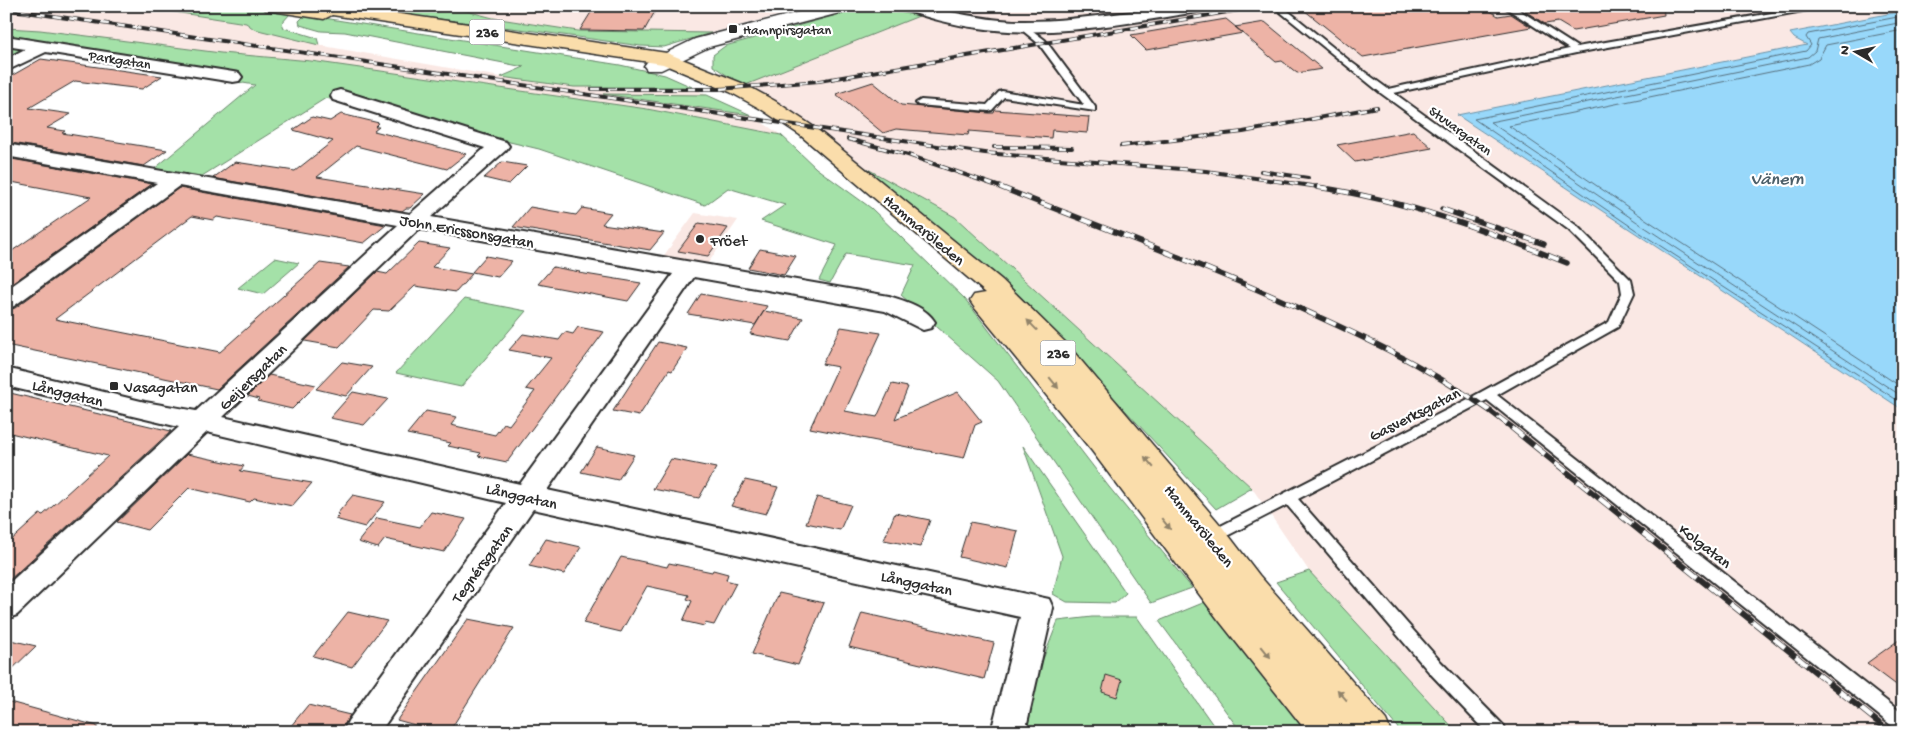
<svg xmlns="http://www.w3.org/2000/svg" width="1909" height="738" font-family="'Gochi Hand',sans-serif">
<rect width="100%" height="100%" fill="#fff"/>
<filter id="ink" filterUnits="userSpaceOnUse"><feTurbulence type="fractalNoise" baseFrequency=".02" numOctaves="2"/><feDisplacementMap in="SourceGraphic" scale="10" xChannelSelector="R" yChannelSelector="G"/><feConvolveMatrix kernelMatrix="1 2 1 2 8 2 1 2 1" color-interpolation-filters="sRGB"/></filter>
<g filter="url(#ink)">
<!-- built -->
<path fill="#fae8e4" d="M6,6H135L246,23L254,29L329,47L501,77L574,87H692L707,95H609L751,115L781,135L647,109L311,61L221,53L40,30L6,28Z
M448,6H814L711,33L578,31L493,18Z
M940,6H1903V11L1790,33L1793,38L1808,45L1458,115L1903,410V732H1457L1309,571L1252,488L955,217L853,161L743,86Z
M695,213L738,220L706,266L662,258Z"/>
<!-- green -->
<path fill="#a4e1a8" stroke="#68866a" d="M135,6H238L290,14L282,23L284,28L317,38L319,45L254,29L246,23Z
M335,6H448L493,18L578,31L711,33L664,47L641,46L535,31Z
M862,8H878L919,16L743,86L713,66V55L725,46Z
M305,15L620,65L665,75L692,87H574L501,77L524,67L345,32L321,31L300,25L299,21Z
M6,28L40,30L221,53L311,61L647,109L781,135L816,168L871,208L965,299L1109,487L1192,588L1151,603L998,381L901,295L915,265L846,254L830,283L819,280L837,245L761,221L785,205L728,188L705,205L539,149L326,98L202,176L153,170L255,85L31,48L6,61Z
M603,94L707,95L751,115Z
M853,161L955,217L1252,488L1216,509L1023,299Z
M275,258L299,263L263,294L238,288Z
M464,299L526,311L461,387L396,373Z
M1023,446L1126,593L1115,603L1067,602L1053,594L1062,556Z
M1309,571L1457,732H1401L1276,582Z
M1210,600L1313,732H1241L1159,621Z
M1092,617H1137L1218,732H1024L1036,677L1058,621Z"/>
<!-- water -->
<path fill="#98d8fa" stroke="#6c93a7" d="M1903,11V410L1457,115L1807,45L1794,38L1790,33Z"/>
<g fill="none" stroke-linecap="round" stroke-linejoin="round">
<!-- shore -->
<path stroke="#57707e" stroke-width="1" d="M1903,16L1808,34L1806,37L1811,45L1806,51L1474,119L1636,230L1903,404
M1903,22L1818,39L1815,51L1808,57L1490,122L1640,224L1903,397
M1903,30L1826,45L1819,58L1809,64L1509,126L1644,218L1903,388"/>
</g>
<!-- building -->
<path fill="#edb3a6" stroke="#2b2b2b" d="M595,6H658L644,31L580,30Z
M1299,6H1483L1498,16L1511,14L1531,27L1363,57Z
M1533,6H1663L1664,15L1573,31L1558,22L1545,24L1525,11L1538,9Z
M1226,19L1243,33L1146,50L1131,35Z
M1265,22L1322,69L1297,73L1282,61L1276,62L1235,27Z
M41,59L162,76L142,89L75,81L29,108L71,114L47,128L65,131L62,133L167,150L144,166L6,142V79Z
M873,82L901,105L989,113H994L995,110L1089,117L1087,133L1052,130L1051,138L969,131L968,135L896,129L883,133L836,94Z
M341,114L379,123L375,127H379L374,131L466,154L447,169L356,146L317,177L425,194L410,208H406L402,211L213,178L235,162L295,171L333,141L293,130L312,117L330,121Z
M1413,131L1432,148L1355,162L1337,145Z
M6,158L152,184L6,288V255L91,197L6,181Z
M502,162L527,166L509,184L484,178Z
M179,188L386,225L364,243L217,217L213,220L192,216L55,319L220,352L320,263L349,267L217,389L6,345V311L15,308Z
M530,207L576,215L582,208L611,213L602,224L664,233L650,250L513,227Z
M699,223L728,228L708,256L678,251Z
M419,243L450,248L432,267L472,274L456,292L415,286L389,311L374,310L339,347L305,341L377,272L387,274Z
M760,249L796,256L784,275L748,268Z
M486,256L512,261L498,277L472,272Z
M553,267L580,272L579,273L641,283L628,301L538,284Z
M701,294L735,300L767,306L755,325L688,314Z
M764,311L803,318L790,341L750,334Z
M578,327L604,332L507,462L478,456L481,453L448,446L451,443L407,434L426,411L457,417L451,425L495,435L504,423L509,425L535,391L526,389L551,358L509,350L523,334L559,340L565,332L573,334Z
M841,327L881,333L845,411L877,417L892,384L908,387L895,419L958,392L982,422L975,425L964,458L810,428L838,367L822,364Z
M658,342L687,348L672,371L669,370L639,416L613,411Z
M342,362L372,367L346,396L316,389Z
M269,375L316,385L292,409L257,401L259,399L248,396Z
M6,392L171,431L6,583V545L40,514L43,515L108,456L6,432Z
M353,392L388,399L364,425L330,418Z
M597,447L634,455L618,480L581,472Z
M187,454L244,466L240,471L312,483L292,506L254,498L250,502L189,488L147,530L117,522Z
M671,459L716,468L699,498L653,489Z
M745,480L778,487L766,514L731,506Z
M353,495L385,502L365,527L335,519L339,515L337,514Z
M817,497L851,505L840,530L806,523Z
M431,512L466,519L444,552L385,539L378,548L358,542L377,518L420,527Z
M895,513L930,520L920,547L884,540Z
M970,522L1018,531L1008,568L959,557Z
M546,539L581,547L564,574L529,566Z
M621,557L667,567L669,563L712,572L713,570L728,574L726,580L736,583L714,625L705,623L704,626L683,621L692,601L687,599L689,595L647,586L621,632L583,623Z
M779,593L824,603L798,665L752,654Z
M348,612L387,621L352,667L313,656Z
M862,613L994,643L984,679L849,647Z
M468,619L514,628L449,732H440L397,720Z
M1903,637V690L1867,663Z
M6,639L36,646L6,675Z
M1106,675L1122,680L1117,697L1102,692Z
M6,701L97,726V732H6Z
M308,705L350,715L340,732H286Z"/>
<g fill="none" stroke-linecap="round" stroke-linejoin="round">
<!-- service casing -->
<g stroke="#2b2b2b" stroke-width="4">
<path id="service" d="M1273,6H1282L1351,62L1388,89L1569,49L1503,6H1513L1577,47L1811,6H1830L1576,53L1394,93L1577,226L1631,280L1634,293L1618,327L1497,395L1903,714V732L1897,730L1487,400L1298,499L1441,662L1504,726L1506,732H1486L1429,672L1287,505L1215,542L1210,544L1205,542L1203,538L1205,534L1472,397L1609,322L1622,293L1620,281L1569,230L1382,94Z
M1025,25L1045,40L1095,107V111L1004,97L992,110L989,111L918,105L916,103L921,100L987,105L999,92L1002,91L1084,105L1039,44L1022,30V26Z"/>
</g>
<!-- minor casing -->
<g stroke="#2b2b2b" stroke-width="4">
<path id="minor" d="M899,6C939,6 978,21 1019,21C1084,22 1147,6 1212,6L1204,11C1131,22 1054,39 979,28C952,25 927,17 901,9Z
M6,36L233,72L239,73L242,77L239,81L233,82L46,52L6,71V59L25,49L6,46Z
M340,90L506,142L509,146L506,150L431,217L889,296C905,301 926,307 935,322L931,328L923,330L885,311L694,277L547,490L1049,599L1053,608L1025,732H991L1020,617L533,509L380,732H343L348,721L506,503L207,432L17,615L6,619V586L179,427L6,386V368L145,402L196,411L398,225L179,186L14,306L6,309V290L157,183L6,156V144L410,214L485,148L333,100L331,96L333,92ZM419,229L673,274L520,484L223,417Z"/>
</g>
<!-- tertiary casing -->
<g stroke="#2b2b2b" stroke-width="3">
<path id="tertiary" d="M823,6H854L851,10L709,47L661,70H647L644,66L647,62L695,39Z"/>
</g>
<!-- primary casing -->
<g stroke="#2b2b2b" stroke-width="3">
<path id="primary" d="M263,6H345L667,53L744,84L775,101L814,127L1002,280L1067,344L1223,528L1259,575L1386,720L1391,732H1349L1347,730L1348,732H1307L1217,618L1092,451L974,307L970,301L974,295L986,293L800,135L761,109L730,92L663,64L332,15L324,19L272,11L266,10Z"/>
</g>
<!-- service -->
<use href="#service" fill="#fff" fill-rule="evenodd"/>
<!-- minor -->
<use href="#minor" fill="#fff" fill-rule="evenodd"/>
<!-- tertiary -->
<use href="#tertiary" fill="#fff" fill-rule="evenodd"/>
<!-- primary -->
<use href="#primary" fill="#faddab" fill-rule="evenodd"/>
<!-- rail-far2 casing -->
<g stroke="#2b2b2b" stroke-width="4">
<path id="rail-far2" d="M6,9L985,153L1206,171L1326,188
M592,89H719L819,81L1263,6
M848,139L908,155L1003,188
M1121,146L1243,132L1377,107
M994,147L1072,148
M1261,171L1308,178"/>
</g>
<!-- rail-far1 casing -->
<g stroke="#2b2b2b" stroke-width="5.5">
<path id="rail-far1" d="M1000,187C1103,228 1207,266 1308,312C1381,345 1451,379 1514,429
M1317,187C1404,200 1486,230 1567,263
M1442,209L1544,244"/>
</g>
<!-- rail casing -->
<g stroke="#2b2b2b" stroke-width="6">
<path id="rail" d="M1512,428L1890,732"/>
</g>
<!-- rail-far2 -->
<use href="#rail-far2" stroke="#fff" stroke-width="2.5" stroke-dasharray="8" stroke-linecap="butt"/>
<!-- rail-far1 -->
<use href="#rail-far1" stroke="#fff" stroke-width="4" stroke-dasharray="11" stroke-linecap="butt"/>
<!-- rail -->
<use href="#rail" stroke="#fff" stroke-width="4.5" stroke-dasharray="14" stroke-linecap="butt"/>
</g>
<!-- one-way arrows -->
<defs><path id="oneway-solid" d="M-6-.8H1V-3.2L6.5 0L1 3.2V.8H-6Z" transform="scale(1.25)"/></defs>
<g fill="#92846b">
<use href="#oneway-solid" transform="translate(1032 325) rotate(-134)"/>
<use href="#oneway-solid" transform="translate(1054 383) rotate(51)"/>
<use href="#oneway-solid" transform="translate(1149 462) rotate(-130)"/>
<use href="#oneway-solid" transform="translate(1166 524) rotate(51)"/>
<use href="#oneway-solid" transform="translate(1266 652) rotate(51)"/>
<use href="#oneway-solid" transform="translate(1342 695) rotate(-131)"/>
</g>
</g>
<!-- markers -->
<g fill="#2b2b2b" stroke="#fff" stroke-width="2">
<rect x="728" y="24" width="10" height="10" rx="2.5"/>
<circle cx="700" cy="239" r="5"/>
<rect x="109" y="381" width="10" height="10" rx="2.5"/>
</g>
<g text-anchor="middle" stroke-width="4.5" stroke-linejoin="round" paint-order="stroke">
<!-- far-poi labels -->
<g font-size="14" fill="#2b2b2b" stroke="#fff" text-anchor="start">
<text x="743" y="34">Hamnpirsgatan</text>
</g>
<!-- far-street labels -->
<g font-size="14" fill="#2b2b2b" stroke="#fff">
<text transform="translate(120 59) rotate(9)" y="5">Parkgatan</text>
<text transform="translate(1461 130) rotate(36)" y="5">Stuvargatan</text>
</g>
<!-- shield labels -->
<g fill="#fff" stroke="#6b6b6b" stroke-width="1">
<rect x="469.5" y="19.5" width="35" height="25" rx="4"/>
<rect x="1040.5" y="340.5" width="35" height="25" rx="4"/>
</g>
<g font-size="15" font-weight="bold" fill="#2b2b2b">
<text x="487" y="37">236</text>
<text x="1058" y="358">236</text>
</g>
<!-- street labels -->
<g font-size="16" fill="#2b2b2b" stroke="#fff">
<text transform="translate(925 229) rotate(40)" y="6">Hammaröleden</text>
<text transform="translate(467 230) rotate(10)" y="6">John Ericssonsgatan</text>
<text transform="translate(252 376) rotate(-44)" y="6">Geijersgatan</text>
<text transform="translate(68 392) rotate(14)" y="6">Långgatan</text>
<text transform="translate(1414 413) rotate(-27)" y="6">Gasverksgatan</text>
<text transform="translate(522 495) rotate(13)" y="6">Långgatan</text>
<text transform="translate(1200 525) rotate(51)" y="6">Hammaröleden</text>
<text transform="translate(1706 545) rotate(38)" y="6">Kolgatan</text>
<text transform="translate(481 563) rotate(-54)" y="6">Tegnérsgatan</text>
<text transform="translate(917 582) rotate(12)" y="6">Långgatan</text>
</g>
<!-- poi labels -->
<g font-size="16" fill="#2b2b2b" stroke="#fff" text-anchor="start">
<text x="710" y="245">Fröet</text>
<text x="124" y="392">Vasagatan</text>
</g>
<!-- water labels -->
<g font-size="18" font-style="italic" fill="#4c5f69" stroke="#fff">
<text x="1777" y="184">Vänern</text>
</g>
</g>
<!-- margin -->
<rect width="1909" height="738" fill="none" stroke="#fff" stroke-width="25"/>
<rect x="12" y="12" width="1884" height="713" fill="none" stroke="#2b2b2b" stroke-width="2" filter="url(#ink)"/>
<!-- north arrow -->
<g transform="translate(1856 52) rotate(279)" stroke="#ffffff" stroke-width="4" paint-order="stroke">
<path d="M0-4L9 19L0 12L-9 19Z" fill="#2b2b2b"/>
<text y="-8" font-size="14" font-weight="bold" text-anchor="middle" fill="#2b2b2b">N</text>
</g>
</svg>
